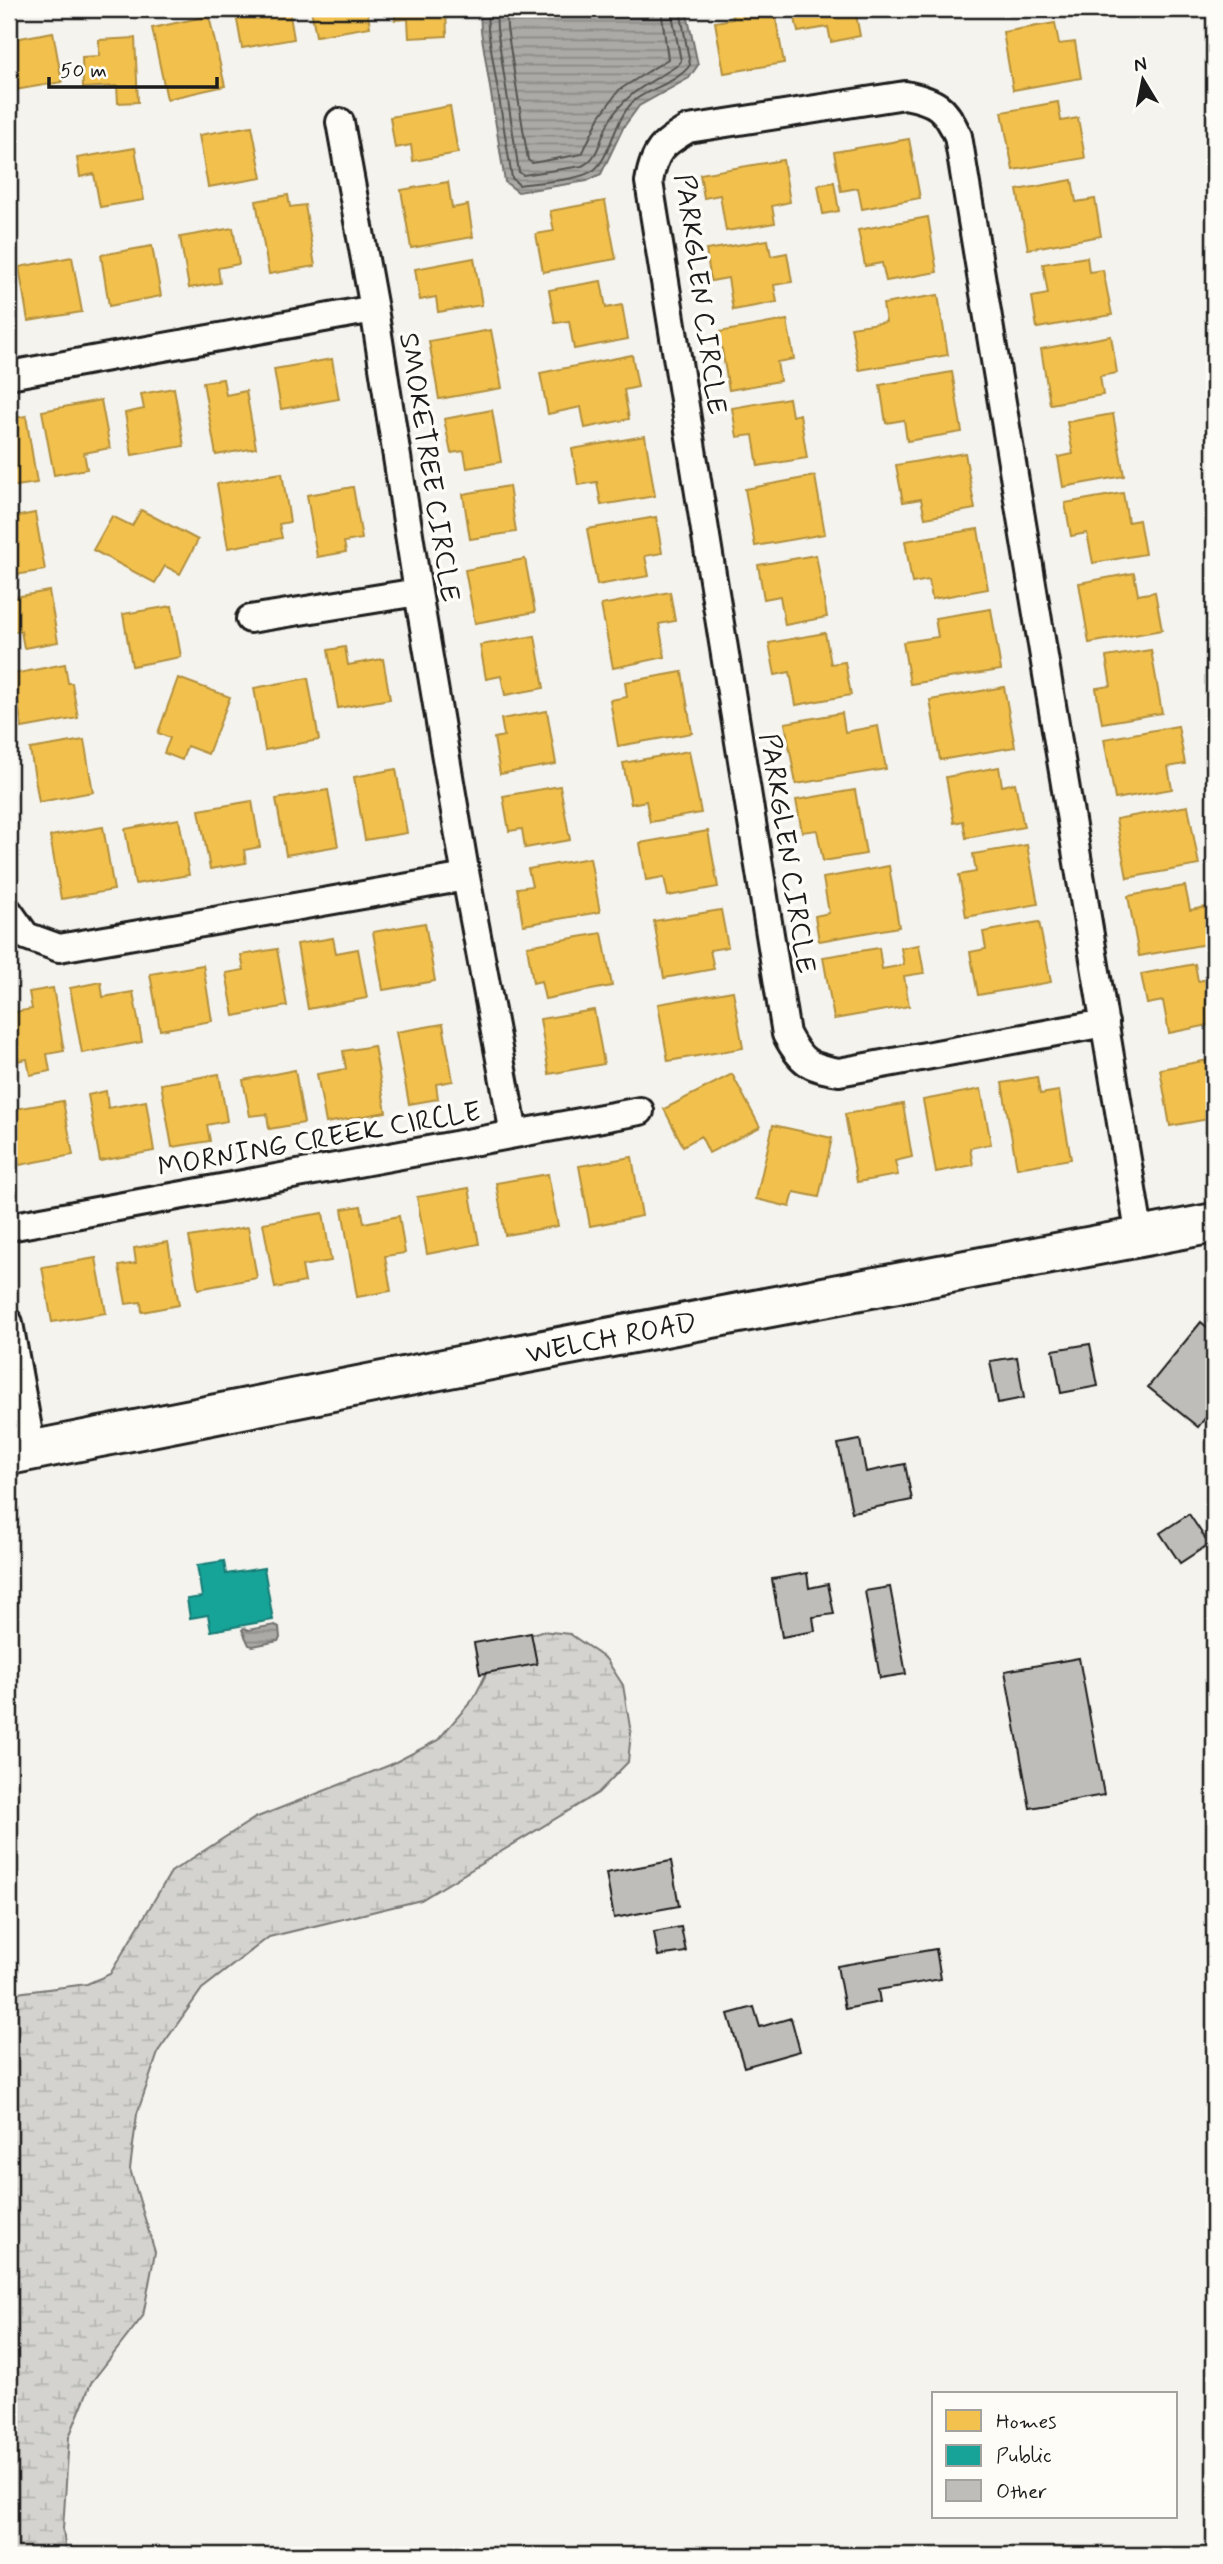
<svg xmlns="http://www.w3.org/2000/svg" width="1223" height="2564" font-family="Mynerve,sans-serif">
<defs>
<pattern id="wetland-marsh" width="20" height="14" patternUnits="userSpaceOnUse" patternTransform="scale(1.75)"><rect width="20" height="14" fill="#d4d3cf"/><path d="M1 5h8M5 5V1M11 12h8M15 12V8" fill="none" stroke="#b5b5b1"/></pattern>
<pattern id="water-rules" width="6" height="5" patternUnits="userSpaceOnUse" patternTransform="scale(1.75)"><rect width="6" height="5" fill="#abaaa6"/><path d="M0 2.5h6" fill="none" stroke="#8a8a86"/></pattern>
</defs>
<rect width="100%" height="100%" fill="#f4f3ee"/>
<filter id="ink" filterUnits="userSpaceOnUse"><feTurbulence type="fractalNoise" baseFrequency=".0143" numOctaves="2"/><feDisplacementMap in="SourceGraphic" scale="14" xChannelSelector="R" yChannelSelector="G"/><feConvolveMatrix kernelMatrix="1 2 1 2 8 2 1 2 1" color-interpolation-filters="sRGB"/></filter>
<g filter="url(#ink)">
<!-- wetland -->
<path fill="url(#wetland-marsh)" stroke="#787876" stroke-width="2" d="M541,1631L570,1634L606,1659L623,1685L631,1733L628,1762L598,1793L421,1900L269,1937L202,1989L159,2050L137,2114L130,2169L155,2252L143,2316L91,2383L69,2437L63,2529L66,2555H9V1994L87,1984L110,1974L171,1872L255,1818L390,1765L438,1740L474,1698L500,1646Z"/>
<!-- water -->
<path fill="url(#water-rules)" stroke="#72716f" stroke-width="2" d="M480,9H686L698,65L689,78L639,106L623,128L601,174L587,181L518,192L505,182L481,31Z
M275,1625L279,1627L280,1638L278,1641L253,1646L249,1645L242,1630L244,1628L248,1630Z"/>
<!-- homes -->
<path fill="#f2c14e" stroke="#b2903f" stroke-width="2" d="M235,9H289L294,39L242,48Z
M311,9H367L370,27L316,36Z
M395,9H446L447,36L409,38L408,19L395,20Z
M731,9H774L784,63L724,73L715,22L733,19Z
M793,9H855L860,36L831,42L828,27L798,32Z
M209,16L225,86L167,99L152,28Z
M1055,23L1059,44L1075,42L1081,78L1013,90L1003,32Z
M53,32L62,82L9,91V40Z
M135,38L138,102L118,103L117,86L83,88L82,57L99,56V40Z
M1058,102L1061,121L1078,118L1085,158L1013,170L1002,112Z
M450,106L458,153L413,161L411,145L395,148L390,117Z
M252,126L262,178L208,187L199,135Z
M909,139L920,198L862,209L858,188L841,191L834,152Z
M135,148L144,200L100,207L94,174L80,177L77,158Z
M783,160L790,202L772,206L775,223L726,231L720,195L704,198L700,174Z
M1072,180L1076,202L1095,199L1101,236L1028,249L1017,190Z
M448,182L452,208L468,205L473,237L411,248L401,190Z
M834,182L839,211L823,214L818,185Z
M288,195L290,207L305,205L315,266L269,274L256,201Z
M605,201L616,259L543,272L536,234L554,231L550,211Z
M928,217L937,272L886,281L882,263L865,266L858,230Z
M233,228L239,264L218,268L220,283L189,288L180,237Z
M768,240L771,256L787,253L792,282L774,285L777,302L733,310L728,278L711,281L706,250Z
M152,246L161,296L109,306L101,255Z
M72,257L82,312L28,321L19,267Z
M1087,257L1089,272L1103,270L1112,315L1037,328L1032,297L1048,294L1043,264Z
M474,258L482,305L438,312L436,297L420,300L415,269Z
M601,281L606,308L622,305L628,339L574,349L569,321L555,323L549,290Z
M938,295L948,355L859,370L851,327L886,322L883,304Z
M787,320L794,359L777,362L780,381L729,390L719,332Z
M491,330L502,388L439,399L429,341Z
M1111,336L1117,373L1100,376L1103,395L1050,404L1041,349Z
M632,355L638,387L624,390L629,419L585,428L581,407L548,414L540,373Z
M332,359L339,399L281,409L274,369Z
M952,372L962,432L907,441L904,420L886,423L880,385Z
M223,379L226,395L246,391L256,448L216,455L203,382Z
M174,388L184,446L132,455L125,413L144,409L141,394Z
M789,398L792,416L800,414L807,458L758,466L753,435L737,437L732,408Z
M101,400L110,448L84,453L87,469L54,475L42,411Z
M492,410L501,462L467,468L464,451L451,453L444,419Z
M1113,414L1124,476L1063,487L1058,457L1073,454L1067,422Z
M26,416L37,483L9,487V419Z
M645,436L655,496L601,505L597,482L578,485L572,449Z
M965,453L975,509L925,518L921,499L903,502L896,465Z
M282,473L290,522L279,524L282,538L228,548L217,484Z
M815,476L825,534L755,546L745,489Z
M509,486L516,532L470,539L463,494Z
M353,487L362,539L344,542L346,552L317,557L307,495Z
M1123,493L1128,522L1139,520L1145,554L1093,563L1087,533L1071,536L1065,503Z
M141,510L198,540L180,574L165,566L155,583L93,550L112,516L132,526Z
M35,513L45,570L9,576V518Z
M656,517L662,553L645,556L649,576L597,585L587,529Z
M978,529L988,589L932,599L929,580L912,583L905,541Z
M816,555L827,617L785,625L780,596L764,599L758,565Z
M525,559L535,612L475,623L465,570Z
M1134,573L1138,595L1155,592L1162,630L1089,643L1079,583Z
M49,591L58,642L24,648L21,631L9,633V598Z
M670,592L675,621L659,624L665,657L613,668L601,605Z
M172,606L181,657L132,666L123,614Z
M991,609L1001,670L910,684L903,642L938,637L935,618Z
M825,633L831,664L845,662L851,695L796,705L790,672L775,675L769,643Z
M535,636L544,688L505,695L501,676L486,679L480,645Z
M345,647L348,665L383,659L390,699L338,708L328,650Z
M1151,650L1162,713L1102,723L1096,688L1111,686L1106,657Z
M65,664L68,683H72L78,718L22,728L13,674Z
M682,672L692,733L618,746L610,700L627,697L625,682Z
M178,678L230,697L208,754L187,746L182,760L164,753L170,738L158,733Z
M308,678L319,740L265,750L254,688Z
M1004,687L1015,747L940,760L930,700Z
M547,711L556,764L500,774L494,738L504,736L501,719Z
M842,713L845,732L878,726L886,769L796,784L785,723Z
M1178,726L1185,764L1168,767L1172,789L1115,799L1104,739Z
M84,740L93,792L39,802L30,749Z
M689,751L701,813L650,822L646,801L631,804L623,763Z
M999,767L1002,786L1015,783L1024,827L966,838L963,821L954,823L946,777Z
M396,769L407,833L365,840L354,777Z
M560,786L570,840L525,848L522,829L509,831L503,796Z
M328,790L338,846L286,855L276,799Z
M855,790L866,854L823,861L817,830L802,832L796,800Z
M252,801L260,847L244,850L246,863L210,869L199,810Z
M1188,806L1199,865L1127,878L1116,819Z
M179,819L189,875L135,884L125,829Z
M103,827L114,890L61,899L50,836Z
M708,831L718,887L668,896L664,877L646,880L640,843Z
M1027,845L1038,904L966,917L959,875L976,872L973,854Z
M590,858L600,912L523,925L517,888L532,886L528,869Z
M889,866L899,927L819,941L815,916L829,913L823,878Z
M1185,886L1190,910L1207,907L1213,943L1139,956L1128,896Z
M721,910L728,947L710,950L714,969L664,978L654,921Z
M1039,922L1051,982L978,995L970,952L986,949L983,932Z
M425,923L435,981L383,990L373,932Z
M602,933L612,986L545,999L541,981L533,983L527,946Z
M333,938L336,953L358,949L367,998L308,1009L297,944Z
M919,945L924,973L904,976L909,1006L834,1019L823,957L879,948L882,969L904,965L901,948Z
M277,949L287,1006L234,1016L226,973L244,970L241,955Z
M1195,964L1198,981L1214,978V1024L1169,1033L1163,1001L1147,1004L1141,974Z
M203,965L212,1021L160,1030L150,974Z
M101,982L103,997L133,992L142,1042L82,1053L70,988Z
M53,988L64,1051L47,1054L50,1071L30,1075L27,1059L11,1062L9,1047V1013L32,1009L29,992Z
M733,991L743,1048L668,1061L658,1004Z
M594,1010L604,1064L549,1074L540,1019Z
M443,1024L453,1081L436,1084L438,1099L409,1104L396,1032Z
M374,1046L386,1112L326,1123L317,1074L346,1069L343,1051Z
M1214,1059V1118L1170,1126L1160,1069Z
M295,1070L304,1123L269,1129L267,1114L250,1116L243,1080Z
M219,1074L227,1121L207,1125L210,1141L172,1147L161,1084Z
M732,1074L760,1127L709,1153L701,1136L683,1146L664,1109Z
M1037,1077L1040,1094L1059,1091L1071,1159L1017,1168L1002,1083Z
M981,1089L991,1144L970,1148L973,1165L936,1172L923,1100Z
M106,1091L108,1108L146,1101L154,1151L100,1161L88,1095Z
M63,1101L73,1155L19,1165L9,1110Z
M903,1104L912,1157L895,1161L898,1175L857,1182L845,1114Z
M773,1125L832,1138L819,1197L794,1192L790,1207L756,1199Z
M632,1157L642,1216L590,1226L579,1166Z
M548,1174L558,1226L505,1235L496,1183Z
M469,1188L479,1244L427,1254L417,1197Z
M361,1206L364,1223L399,1216L405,1253L385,1256L391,1291L357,1297L342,1209Z
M323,1213L331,1261L302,1266L305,1282L275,1288L263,1223Z
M248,1227L257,1278L198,1289L189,1237Z
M168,1242L179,1305L142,1312L141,1302L126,1304L119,1266L136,1263L134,1248Z
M96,1258L106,1313L52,1322L42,1267Z"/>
<!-- public -->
<path fill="#17a398" stroke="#187a73" stroke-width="2" d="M224,1561L226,1574L264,1568L273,1620L211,1631L208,1615L190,1618L187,1599L202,1597L197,1565Z"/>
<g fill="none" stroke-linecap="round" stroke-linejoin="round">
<!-- shore -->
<path stroke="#555553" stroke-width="2" d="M487,9L488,30L512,178L519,185C537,182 579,181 594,170C611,157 614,118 635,100C652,87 677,83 690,65L680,9
M496,9L497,29L519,172L523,175L582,166C600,158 600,136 610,120C627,91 651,83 678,65L681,61L671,9
M506,9L507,28L528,160L532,163L582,154L600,116L619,90L668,59L661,9"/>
</g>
<!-- building -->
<path fill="#bebdba" stroke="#1c1c1c" stroke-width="2" d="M1201,1322L1214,1333V1407L1198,1427L1148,1387Z
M1090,1344L1098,1386L1061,1393L1053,1350Z
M1017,1357L1024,1398L998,1403L990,1361Z
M860,1440L866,1472L905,1464L912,1500L852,1512L838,1444Z
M1189,1514L1209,1544L1180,1563L1160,1533Z
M807,1573L809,1588L828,1584L834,1614L813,1617L815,1631L782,1637L772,1579Z
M890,1587L906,1674L880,1678L865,1591Z
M531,1633L537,1664L480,1674L474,1643Z
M1079,1658L1104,1795L1030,1808L1005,1671Z
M671,1861L679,1906L614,1918L606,1873Z
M681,1927L686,1952L658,1956L654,1932Z
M936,1949L941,1979L878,1990L880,2002L845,2009L837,1966Z
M754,2007L760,2027L791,2018L800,2051L744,2067L728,2014Z"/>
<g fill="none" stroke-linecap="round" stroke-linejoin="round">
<!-- street casing -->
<g stroke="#1c1c1c" stroke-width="32">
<path id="street" d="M340,122L374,309L418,592L466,877L514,1134
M9,375L374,309
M250,619L418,592
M9,912L26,936L59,948L466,877
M1105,1023L839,1072C808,1067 801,1062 786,1034L649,182C654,151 662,144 688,129L905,95C936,101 945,107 958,136L1140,1238
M9,1227L640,1111
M9,1323L32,1451"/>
</g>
<!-- secondary casing -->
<g stroke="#1c1c1c" stroke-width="44">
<path id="secondary" d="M9,1455L459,1366L1214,1223"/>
</g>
<!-- street -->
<use href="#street" stroke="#fdfcf7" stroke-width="26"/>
<!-- secondary -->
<use href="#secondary" stroke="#fdfcf7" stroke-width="38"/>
</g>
</g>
<g text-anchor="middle" stroke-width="7" stroke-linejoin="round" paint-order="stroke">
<!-- street labels -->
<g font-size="28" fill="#1c1c1c" stroke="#fdfcf7">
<text transform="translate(702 294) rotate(82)" y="10">PARKGLEN CIRCLE</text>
<text transform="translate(431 467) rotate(81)" y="10">SMOKETREE CIRCLE</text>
<text transform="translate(789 853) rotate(81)" y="10">PARKGLEN CIRCLE</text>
<text transform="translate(319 1138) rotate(-10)" y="10">MORNING CREEK CIRCLE</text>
<text transform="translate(611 1337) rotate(-11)" y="10">WELCH ROAD</text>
</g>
</g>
<!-- margin -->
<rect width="1223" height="2564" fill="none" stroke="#fdfcf7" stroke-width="35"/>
<rect x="18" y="18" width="1188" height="2529" fill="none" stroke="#1c1c1c" stroke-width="2.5" filter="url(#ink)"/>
<!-- legend -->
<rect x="932" y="2392" width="245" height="126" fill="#fdfcf7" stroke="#a3a29f" stroke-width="2"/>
<rect x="946" y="2410" width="35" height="21" fill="#f2c14e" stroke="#a3a29f" stroke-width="2"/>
<text x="996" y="2428" font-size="21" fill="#1c1c1c">Homes</text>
<rect x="946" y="2445" width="35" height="21" fill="#17a398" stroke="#a3a29f" stroke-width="2"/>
<text x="996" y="2462" font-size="21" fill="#1c1c1c">Public</text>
<rect x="946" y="2480" width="35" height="21" fill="#bebdba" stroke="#a3a29f" stroke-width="2"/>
<text x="996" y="2498" font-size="21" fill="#1c1c1c">Other</text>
<!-- north arrow -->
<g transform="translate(1143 80) rotate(350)" stroke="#fdfcf7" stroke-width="5" paint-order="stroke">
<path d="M0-5L12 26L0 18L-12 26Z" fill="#1c1c1c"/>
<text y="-10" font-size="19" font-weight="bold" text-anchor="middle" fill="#1c1c1c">N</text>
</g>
<!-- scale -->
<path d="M49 77v10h168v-10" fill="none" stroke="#1c1c1c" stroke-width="3.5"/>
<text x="60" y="77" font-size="21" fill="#1c1c1c" stroke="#fdfcf7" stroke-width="5" paint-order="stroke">50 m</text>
</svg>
